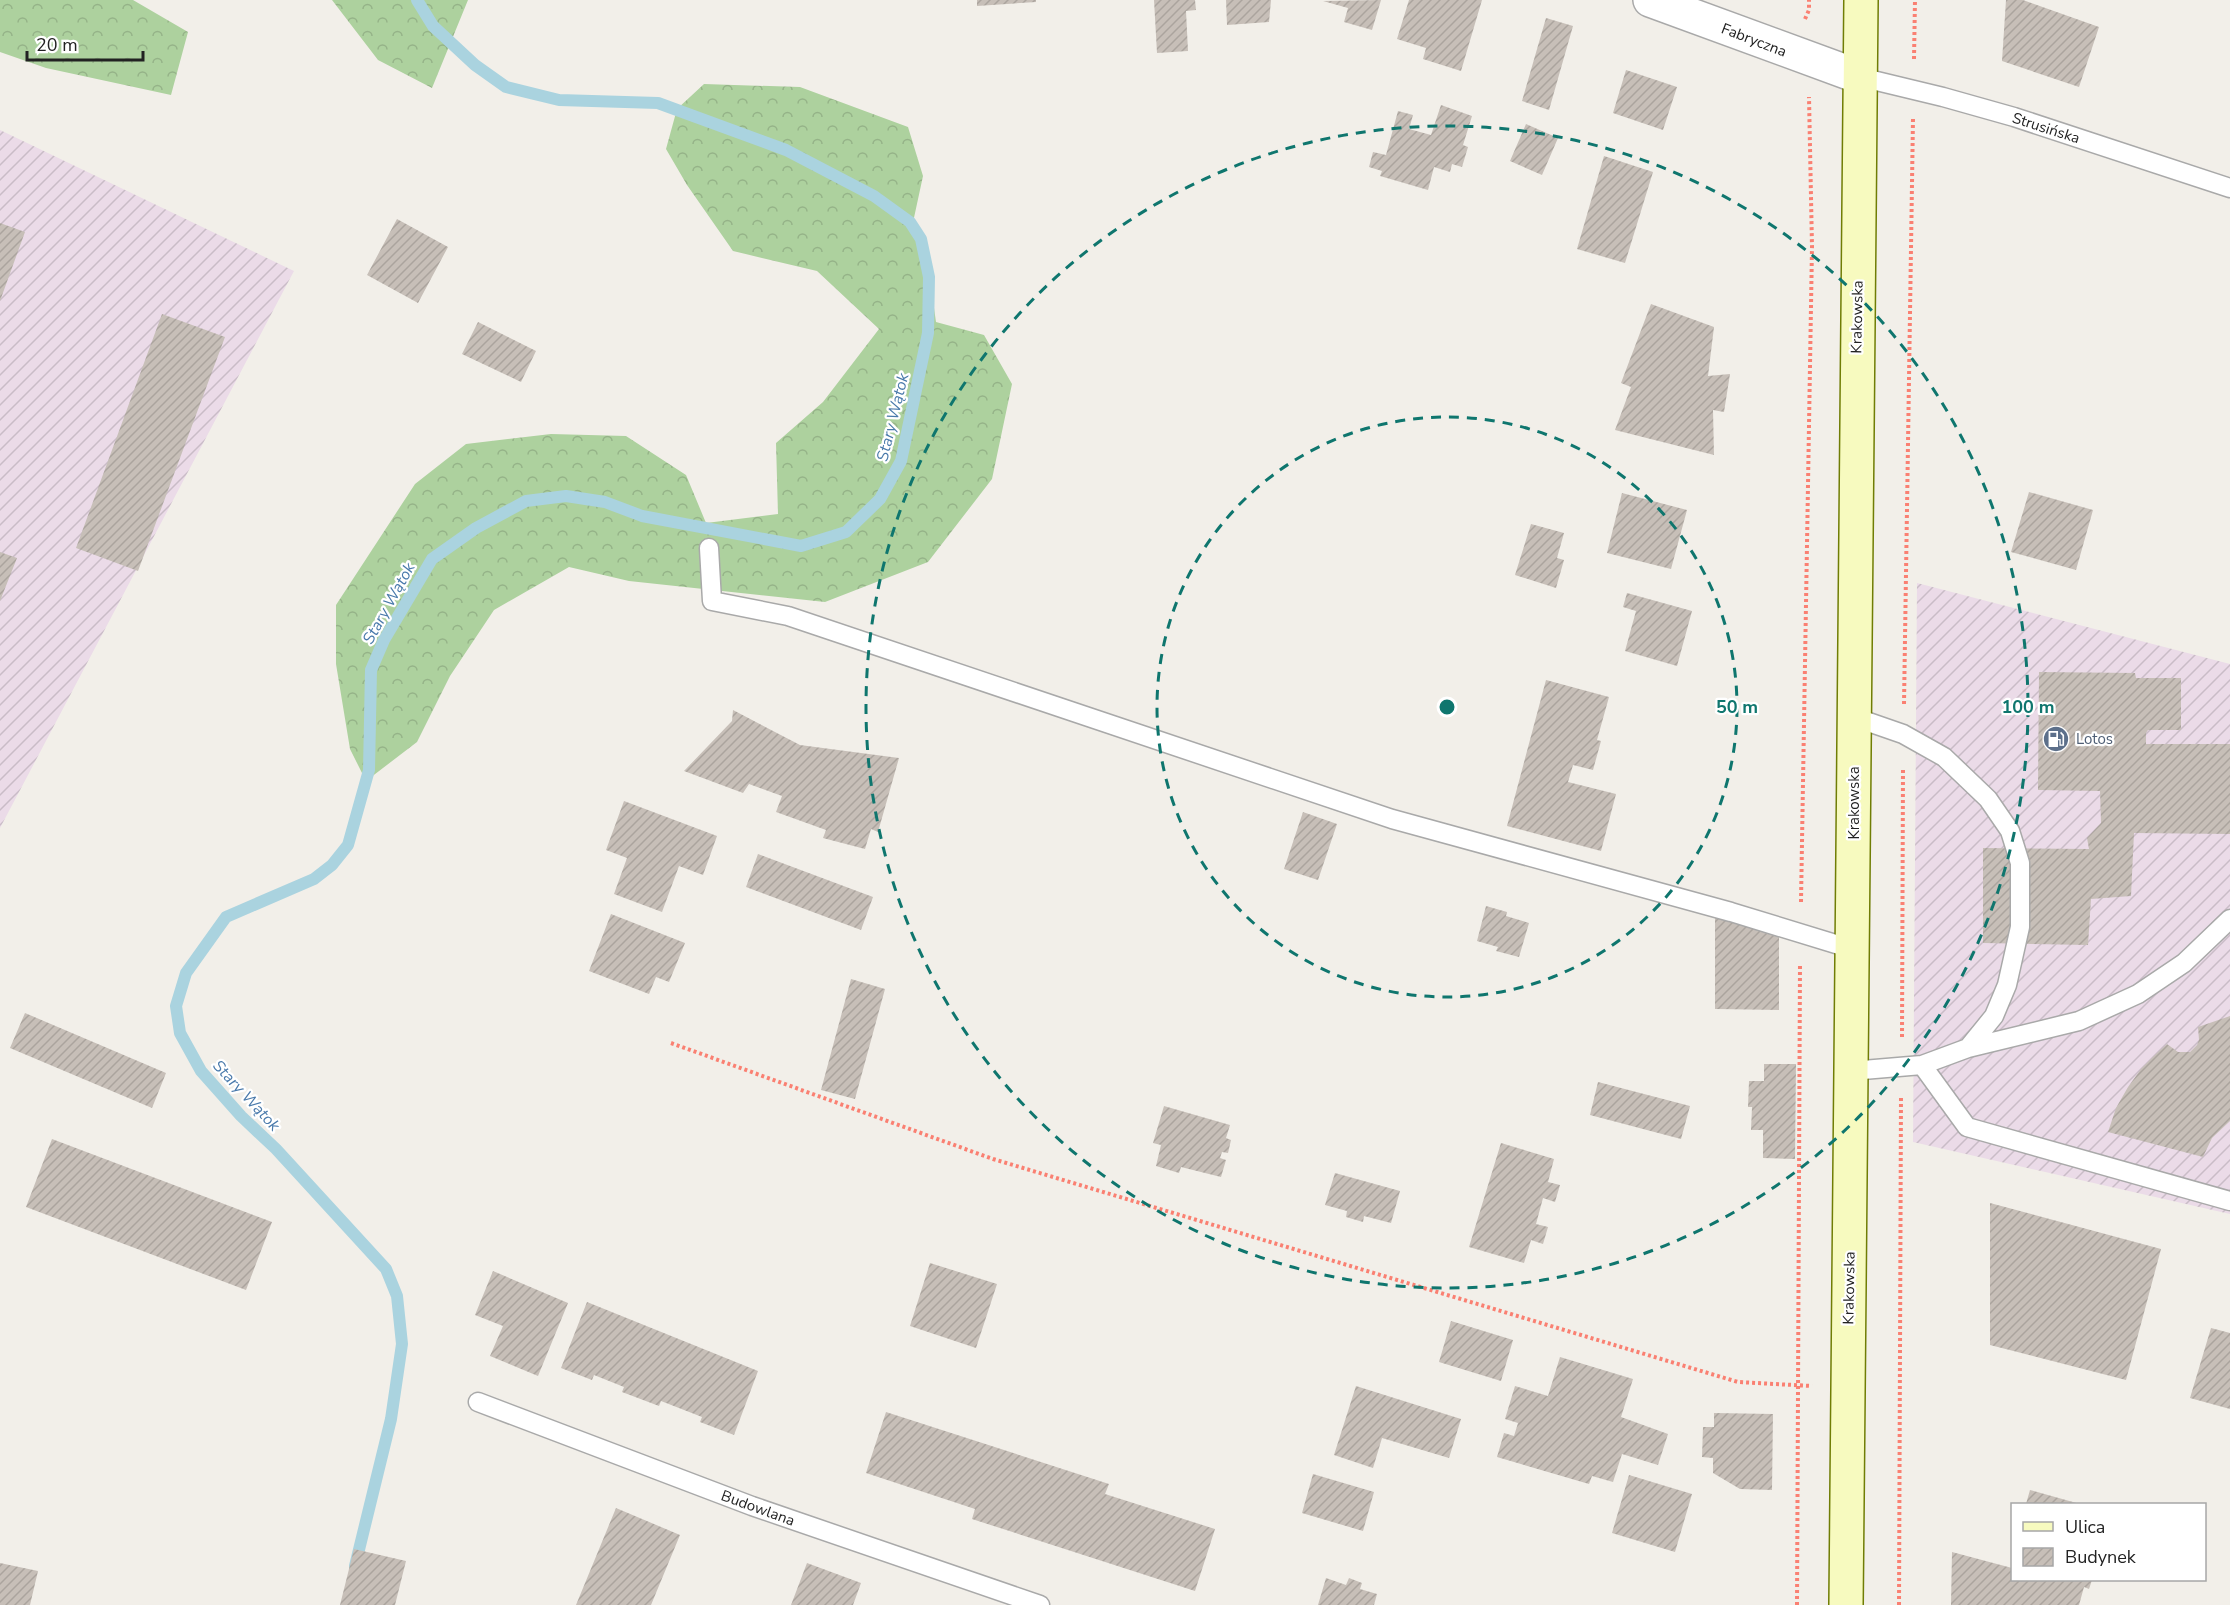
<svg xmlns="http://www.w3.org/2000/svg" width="2230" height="1605" font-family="'Nunito Sans',sans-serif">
<defs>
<pattern id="industrial-furrows" width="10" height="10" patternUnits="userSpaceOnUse" patternTransform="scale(1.5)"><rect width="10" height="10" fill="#ebdbe8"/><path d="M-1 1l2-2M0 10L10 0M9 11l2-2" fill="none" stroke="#c9bcc7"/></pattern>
<pattern id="forest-crowns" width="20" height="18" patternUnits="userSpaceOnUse" patternTransform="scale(1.5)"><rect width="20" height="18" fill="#add19e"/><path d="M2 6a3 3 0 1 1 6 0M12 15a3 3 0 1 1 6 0" fill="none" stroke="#95b388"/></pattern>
<pattern id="building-hatch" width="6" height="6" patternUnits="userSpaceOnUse" patternTransform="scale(1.5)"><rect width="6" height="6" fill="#c7bfb8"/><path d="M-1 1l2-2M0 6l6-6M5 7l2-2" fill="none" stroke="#aba49e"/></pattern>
</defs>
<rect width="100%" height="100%" fill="#f2efe9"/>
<!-- industrial -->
<path fill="url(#industrial-furrows)" d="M0,130L294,271L0,828Z
M1917,583L2230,664V1214L1913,1142Z"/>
<!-- forest -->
<path fill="url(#forest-crowns)" d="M0,0H133L188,32L171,95L46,68L0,52Z
M332,0H468L432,88L378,60Z
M704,84L800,87L908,127L923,176L912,227L924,237L936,322L984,335L1012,384L992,479L928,562L825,602L629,581L569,567L494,610L450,676L417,742L366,781L350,749L336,664V605L415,484L466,444L551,434L626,436L686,475L706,523L778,514L776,443L823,402L879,329L817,271L733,251L687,185L666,149L677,109Z"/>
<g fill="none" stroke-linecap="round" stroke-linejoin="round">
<!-- stream -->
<path stroke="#aad3df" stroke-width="12" d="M355,1566L391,1419L402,1344L397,1296L386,1269L276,1149L241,1116L201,1071L180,1033L176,1006L186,973L226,917L314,879L332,865L348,845L369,770L371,670L384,640L432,559L476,528L526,501L566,496L605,502L642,516L801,546L846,532L880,499L901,461L928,333L929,277L921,239L910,222L874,196L786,150L658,103L559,100L506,87L475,65L433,26L417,0"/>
</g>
<!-- building -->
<path fill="url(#building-hatch)" d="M977,0H1036V2L977,6Z
M1154,0H1195L1196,10L1186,11L1188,51L1157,53Z
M1226,0H1271L1269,22L1227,25Z
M1381,0L1372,30L1344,22L1348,8L1323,1Z
M1409,0H1482L1461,71L1423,59L1426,48L1397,39Z
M2006,0H2023L2099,27L2079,87L2002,61Z
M1546,18L1573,26L1549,110L1522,101Z
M1626,70L1677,87L1663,130L1613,113Z
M1441,105L1472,116L1463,145L1468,147L1462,167L1452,164L1450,172L1434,167L1428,190L1380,176L1382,171L1369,167L1373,152L1386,155L1398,111L1413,115L1409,129L1431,135Z
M1526,124L1558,138L1542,175L1510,161Z
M1604,156L1653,172L1625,263L1577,249Z
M397,219L448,247L418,303L367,275Z
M0,223L25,232L0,301Z
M1651,304L1714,327L1708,376L1730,374L1724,412L1713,410L1714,455L1615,430L1631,387L1621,383Z
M162,314L225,337L138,571L76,548Z
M478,322L536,351L521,382L462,354Z
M2029,492L2093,510L2076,570L2011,552Z
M1622,493L1687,510L1671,569L1607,553Z
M1531,524L1564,533L1557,558L1564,560L1556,588L1515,575Z
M0,552L17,558L0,601Z
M1627,593L1692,611L1677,666L1625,651L1636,611L1623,607Z
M2039,672L2135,673L2136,678H2181V730H2148L2146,733V744H2230V834L2134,833L2131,896L2091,899L2088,945L1983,943V848L2089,849L2087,838L2101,823L2100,791L2038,790Z
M1546,680L1609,697L1597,740L1601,741L1593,770L1573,765L1568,782L1616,794L1601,851L1507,826Z
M733,710L800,745L899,758L878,832L871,829L865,849L823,838L826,830L776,812L782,796L749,784L743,793L684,771L732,721Z
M624,801L717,836L703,875L679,866L662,912L614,894L627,858L606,850Z
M1303,812L1337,824L1318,880L1284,869Z
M758,854L873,897L861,930L746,887Z
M1486,906L1507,912L1506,916L1529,923L1519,957L1496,951L1498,947L1477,941Z
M611,914L685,943L669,982L656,977L649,994L589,971Z
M1715,917L1779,933V1010L1715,1009Z
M851,979L885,989L855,1099L821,1090Z
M25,1013L166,1073L152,1108L10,1048Z
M2230,1016V1121L2212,1138L2203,1157L2108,1132L2116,1108L2128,1087L2141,1069L2157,1053L2167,1044L2178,1052H2190L2197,1045L2199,1040L2198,1027Z
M1764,1064H1796L1795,1159L1763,1158V1130H1751L1752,1107H1748L1749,1081H1764Z
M1598,1082L1690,1106L1681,1139L1590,1115Z
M1164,1106L1230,1125L1226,1138L1231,1140L1228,1153L1222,1152L1220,1158L1226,1160L1221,1177L1181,1167L1179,1173L1156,1166L1161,1145L1153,1143Z
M52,1139L272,1222L246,1290L26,1207Z
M1501,1143L1554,1159L1548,1182L1560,1185L1555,1202L1543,1198L1536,1224L1548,1227L1543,1244L1531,1240L1524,1263L1469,1247Z
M1335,1173L1400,1191L1391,1223L1364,1216L1363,1222L1346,1217L1347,1211L1325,1205Z
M1990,1203L2161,1249L2126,1380L1990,1345Z
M930,1263L997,1284L976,1348L910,1326Z
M493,1271L568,1303L538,1376L490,1356L503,1326L475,1315Z
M587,1302L758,1371L734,1435L700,1422L702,1417L661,1401L659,1406L622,1392L624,1387L594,1375L592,1380L561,1368Z
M1451,1321L1513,1340L1501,1381L1439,1362Z
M2211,1328L2230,1333V1409L2190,1398Z
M1560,1357L1633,1379L1621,1417L1668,1434L1658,1465L1622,1454L1613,1482L1592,1476L1589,1484L1497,1457L1504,1433L1514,1436L1518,1423L1505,1419L1515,1386L1548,1396Z
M1356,1386L1461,1419L1449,1458L1382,1438L1373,1468L1334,1455Z
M886,1412L1109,1484L1105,1494L1215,1529L1195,1591L972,1519L975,1509L866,1473Z
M1714,1413L1773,1414L1772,1490L1740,1489L1713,1473V1458L1702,1457L1703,1427H1714Z
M1313,1474L1374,1492L1363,1531L1302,1513Z
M1629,1475L1692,1494L1675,1552L1612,1533Z
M2030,1490L2080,1504H2026Z
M616,1508L680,1535L651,1605H576Z
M354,1549L406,1561L395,1605H340Z
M1952,1552L2012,1568V1580H2092L2089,1589L2084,1587L2079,1605H1951Z
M0,1563L38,1571L30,1605H0Z
M807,1563L861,1583L853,1605H791Z
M1326,1578L1346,1585L1349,1578L1362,1583L1360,1589L1377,1594L1374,1605H1318Z"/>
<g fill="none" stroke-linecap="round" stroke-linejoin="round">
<!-- lane casing -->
<g stroke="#a9a9a9" stroke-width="21">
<path id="lane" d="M1860,77L1943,97L2014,117L2230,188
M709,548L712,601L788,616L1392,819L1731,912L1852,949
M1854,717L1903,734L1944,757L1988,799L2010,831L2020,863V927L2007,985L1994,1016L1968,1048
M1922,1065L1967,1127L2230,1201
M1851,1071L1922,1065L1968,1048L2079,1021L2138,994L2184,963L2230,919
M478,1402L752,1506L1040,1605"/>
</g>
<!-- street casing -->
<g stroke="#a9a9a9" stroke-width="36">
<path id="street" d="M1650,0L1860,77"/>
</g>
<!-- secondary casing -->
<g stroke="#707d05" stroke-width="36">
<path id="secondary" d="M1846,1605L1861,0"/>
</g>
<!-- path -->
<path stroke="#fa8072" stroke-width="4" stroke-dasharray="3 3" stroke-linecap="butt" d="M1805,19L1809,10V0
M1914,59L1915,0
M1904,704L1913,118
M1801,902L1812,247L1809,97
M1902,1037L1903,769
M671,1043L993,1159L1738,1382L1812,1386
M1797,1605L1800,964
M1899,1605L1901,1096"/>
<!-- lane -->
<use href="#lane" stroke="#fff" stroke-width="18"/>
<!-- street -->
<use href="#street" stroke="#fff" stroke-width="33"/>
<!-- secondary -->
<use href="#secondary" stroke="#f7fabf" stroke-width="33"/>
</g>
<!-- distance rings -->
<g fill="none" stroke="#0f766e" stroke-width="3" stroke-dasharray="10 8">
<circle cx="1447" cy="707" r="290"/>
<circle cx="1447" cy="707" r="581"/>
</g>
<!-- icons -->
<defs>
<g id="fuel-disc" transform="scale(1.35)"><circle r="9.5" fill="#5c6f8a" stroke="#fff"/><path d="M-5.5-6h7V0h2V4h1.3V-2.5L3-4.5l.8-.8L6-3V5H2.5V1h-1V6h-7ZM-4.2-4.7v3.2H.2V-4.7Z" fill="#fff"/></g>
</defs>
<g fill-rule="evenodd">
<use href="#fuel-disc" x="2056" y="739"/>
</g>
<g text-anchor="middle" stroke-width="4.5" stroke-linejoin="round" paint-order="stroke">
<!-- street labels -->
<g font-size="15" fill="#222" stroke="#fff">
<text transform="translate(1754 40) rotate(21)" y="5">Fabryczna</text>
<text transform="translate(2046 128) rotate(18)" y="5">Strusińska</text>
<text transform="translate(1857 317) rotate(-89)" y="5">Krakowska</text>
<text transform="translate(1854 803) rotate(-90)" y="5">Krakowska</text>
<text transform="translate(1849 1288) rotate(-89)" y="5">Krakowska</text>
<text transform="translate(758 1508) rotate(20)" y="5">Budowlana</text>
</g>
<!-- service labels -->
<g font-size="15" fill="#4e5e75" stroke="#fff" text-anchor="start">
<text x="2076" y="744">Lotos</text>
</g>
<!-- water labels -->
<g font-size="16" font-style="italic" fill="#4a7aab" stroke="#fff">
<text transform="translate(892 417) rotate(-76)" y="6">Stary Wątok</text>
<text transform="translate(388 603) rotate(-61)" y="6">Stary Wątok</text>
<text transform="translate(247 1095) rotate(47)" y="6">Stary Wątok</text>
</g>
</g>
<circle cx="1447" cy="707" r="9" fill="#0f766e" stroke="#fff" stroke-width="3"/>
<g font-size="18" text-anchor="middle" font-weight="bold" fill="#0f766e" stroke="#fff" stroke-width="4.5" stroke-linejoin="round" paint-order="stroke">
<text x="1737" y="713">50 m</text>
<text x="2028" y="713">100 m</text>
</g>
<!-- legend -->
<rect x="2011" y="1503" width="195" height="78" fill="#ffffff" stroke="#a7a7a7" stroke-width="1.5"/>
<rect x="2023" y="1522" width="30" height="9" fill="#f7fabf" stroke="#a7a7a7" stroke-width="1.5"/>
<text x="2065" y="1533" font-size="18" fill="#222222">Ulica</text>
<rect x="2023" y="1548" width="30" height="18" fill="url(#building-hatch)" stroke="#a7a7a7" stroke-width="1.5"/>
<text x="2065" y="1563" font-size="18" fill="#222222">Budynek</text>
<!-- scale -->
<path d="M27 51v9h116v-9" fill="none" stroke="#222222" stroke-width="3"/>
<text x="36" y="51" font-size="18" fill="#222222" stroke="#ffffff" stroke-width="4.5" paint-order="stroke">20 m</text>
</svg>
